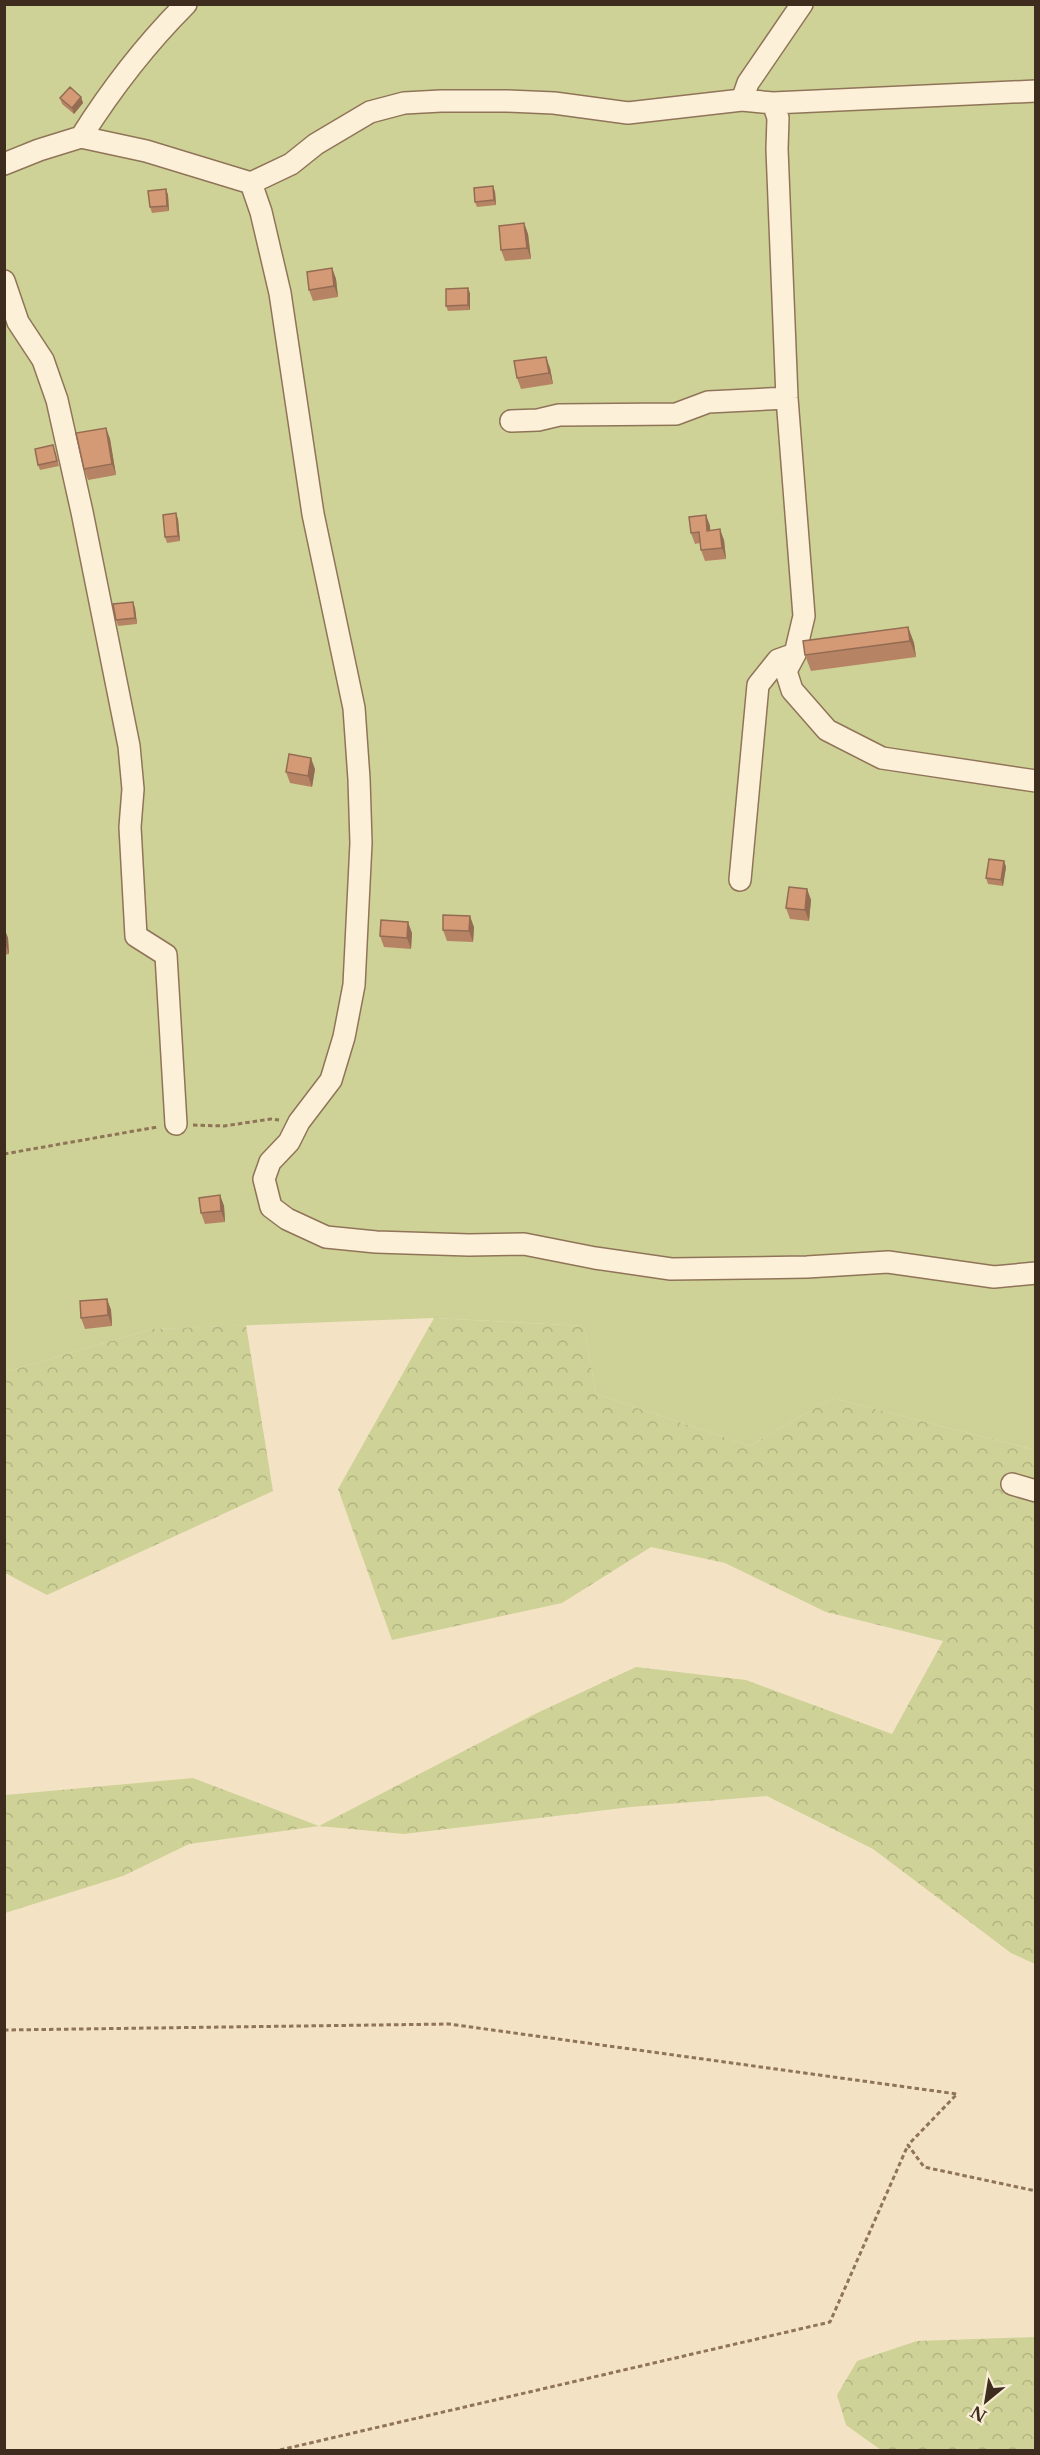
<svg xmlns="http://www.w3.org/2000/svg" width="1040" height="2455" font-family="'Libre Baskerville',serif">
<defs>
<pattern id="forest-crowns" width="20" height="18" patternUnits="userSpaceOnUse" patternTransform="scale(1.5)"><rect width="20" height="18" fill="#ced297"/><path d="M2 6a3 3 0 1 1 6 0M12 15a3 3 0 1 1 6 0" fill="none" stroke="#b2b482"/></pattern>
</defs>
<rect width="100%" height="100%" fill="#f3e3c4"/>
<!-- green -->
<path fill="#ced297" d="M5,5H1035V1450L832,1398L750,1446L596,1394L584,1326L434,1318L152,1329L5,1372Z"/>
<!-- forest -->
<path fill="url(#forest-crowns)" d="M434,1318L584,1326L596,1394L750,1446L832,1398L1035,1450V1964L1011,1953L873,1849L767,1796L631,1807L404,1834L319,1826L189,1844L123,1876L5,1913V1795L193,1778L319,1826L537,1713L636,1667L746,1680L892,1734L943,1641L826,1612L725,1563L651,1547L562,1603L392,1640L338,1489Z
M246,1325L273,1491L47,1595L5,1573V1372L152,1329Z
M1035,2337V2450H881L846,2425L837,2395L857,2361L917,2341Z"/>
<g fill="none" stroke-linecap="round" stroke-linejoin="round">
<!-- minor casing -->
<g stroke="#907458" stroke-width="24">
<path id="minor" d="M742,100L748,83L802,4
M773,103L778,118L777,149L787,398L804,616L795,654L786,671L792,690L827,730L882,758L1036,781
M81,137C112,88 145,45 186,4
M4,164L39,150L81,137L146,151L251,183L291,164L316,144L370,112L404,103L441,101H507L554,103L628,113L742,100L773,103L1036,91
M251,183L261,212L280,293L313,514L354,708L359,779L361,843L354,985L344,1037L331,1080L299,1122L289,1142L270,1162L264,1179L271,1207L287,1219L326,1237L376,1242L469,1245L524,1244L595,1258L671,1269L807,1267L888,1262L994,1277L1036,1273
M4,281L18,322L43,360L57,400L82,512L129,746L133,789L130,827L136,936L166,955L176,1124
M511,421L538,420L559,415L676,414L708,402L787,398
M740,880L758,685L778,660L795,654
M1012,1484L1036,1491"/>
</g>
<!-- path -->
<path stroke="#907458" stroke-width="3" stroke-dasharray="4.5 3" stroke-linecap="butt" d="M193,1125L224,1126L271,1119L279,1120
M4,1154L157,1127
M4,2030L449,2024L957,2094L908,2145L924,2167L1036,2191
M280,2450L830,2322L908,2145"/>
<!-- minor -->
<use href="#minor" stroke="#fcf0d9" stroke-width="21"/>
</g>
<!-- wall -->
<path fill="#b68465" d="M81,97L83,103L74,114L62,104L60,98Z
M493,186L495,192L496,205L477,207L475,202Z
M166,189L168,195L169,211L152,213L150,207Z
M524,223L528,234L531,259L505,261L501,250Z
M332,268L336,279L338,297L313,301L309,290Z
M470,293V310L448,311L446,306Z
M550,368L553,384L521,389L517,378Z
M106,428L110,439L116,475L88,480L84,469Z
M55,451L59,466L40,470L38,465Z
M706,515L710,526V530L724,540L726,559L705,561L701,550L700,543L695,544L691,533Z
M178,519L180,541L167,543L165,537Z
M135,608L137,624L118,626L116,620Z
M908,627L914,643L916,657L811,671L805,655Z
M315,769L312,787L290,783L286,772Z
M1004,861L1006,867L1003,886L988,884L986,878Z
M807,889L811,900L809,921L790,919L786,908Z
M474,927L473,942L447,941L443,930Z
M4,928L8,938L9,954L4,955Z
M412,933L411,949L384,947L380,936Z
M220,1195L224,1206L225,1222L205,1224L201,1213Z
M107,1299L111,1310L112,1326L85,1329L81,1318Z"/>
<!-- shaded-wall -->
<path fill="#946c53" d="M81,97L83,103L74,114L72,108Z
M493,186L495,192L496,205L494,200Z
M166,189L168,195L169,211L167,206Z
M524,223L528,234L531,259L527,248Z
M332,268L336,279L338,297L334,286Z
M468,288L470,293V310L468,305Z
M546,357L550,368L553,384L549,373Z
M106,428L110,439L116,475L112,464Z
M176,513L178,519L180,541L178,536Z
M706,515L710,526L711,542L707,531Z
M720,529L724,540L726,559L722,548Z
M133,602L135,608L137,624L135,618Z
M908,627L914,643L916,657L910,641Z
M311,758L315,769L312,787L308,776Z
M1004,861L1006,867L1003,886L1001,880Z
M807,889L811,900L809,921L805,910Z
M470,916L474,927L473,942L469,931Z
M408,922L412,933L411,949L407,938Z
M4,928L8,938L9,954L5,943Z
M220,1195L224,1206L225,1222L221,1211Z
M107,1299L111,1310L112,1326L108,1315Z"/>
<!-- building -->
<path fill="#d49a76" stroke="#946c53" stroke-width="1.5" d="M70,87L81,97L72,108L60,98Z
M493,186L494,200L475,202L474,188Z
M166,189L167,206L150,207L148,191Z
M524,223L527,248L501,250L499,226Z
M332,268L334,286L309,290L307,272Z
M468,288V305L446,306V289Z
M546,357L549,373L517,378L514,361Z
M106,428L112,464L84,469L76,433Z
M53,445L57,461L38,465L35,449Z
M176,513L178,536L165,537L163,515Z
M706,515L707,531L720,529L722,548L701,550L699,532L691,533L689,517Z
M133,602L135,618L116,620L113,604Z
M908,627L910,641L805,655L803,641Z
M289,754L311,758L308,776L286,772Z
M989,859L1004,861L1001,880L986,878Z
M789,887L807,889L805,910L786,908Z
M443,915L470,916L469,931L443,930Z
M381,920L408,922L407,938L380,936Z
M220,1195L221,1211L201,1213L199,1198Z
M107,1299L108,1315L81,1318L80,1301Z"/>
<!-- border -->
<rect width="1040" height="2455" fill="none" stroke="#3e2c1e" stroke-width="12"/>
<!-- north arrow -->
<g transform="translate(986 2401) rotate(210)" stroke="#f9edd5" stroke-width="4.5" paint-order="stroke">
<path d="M0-4.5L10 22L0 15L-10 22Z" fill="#3e2c1e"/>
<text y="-9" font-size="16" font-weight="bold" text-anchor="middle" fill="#3e2c1e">N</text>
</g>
</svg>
